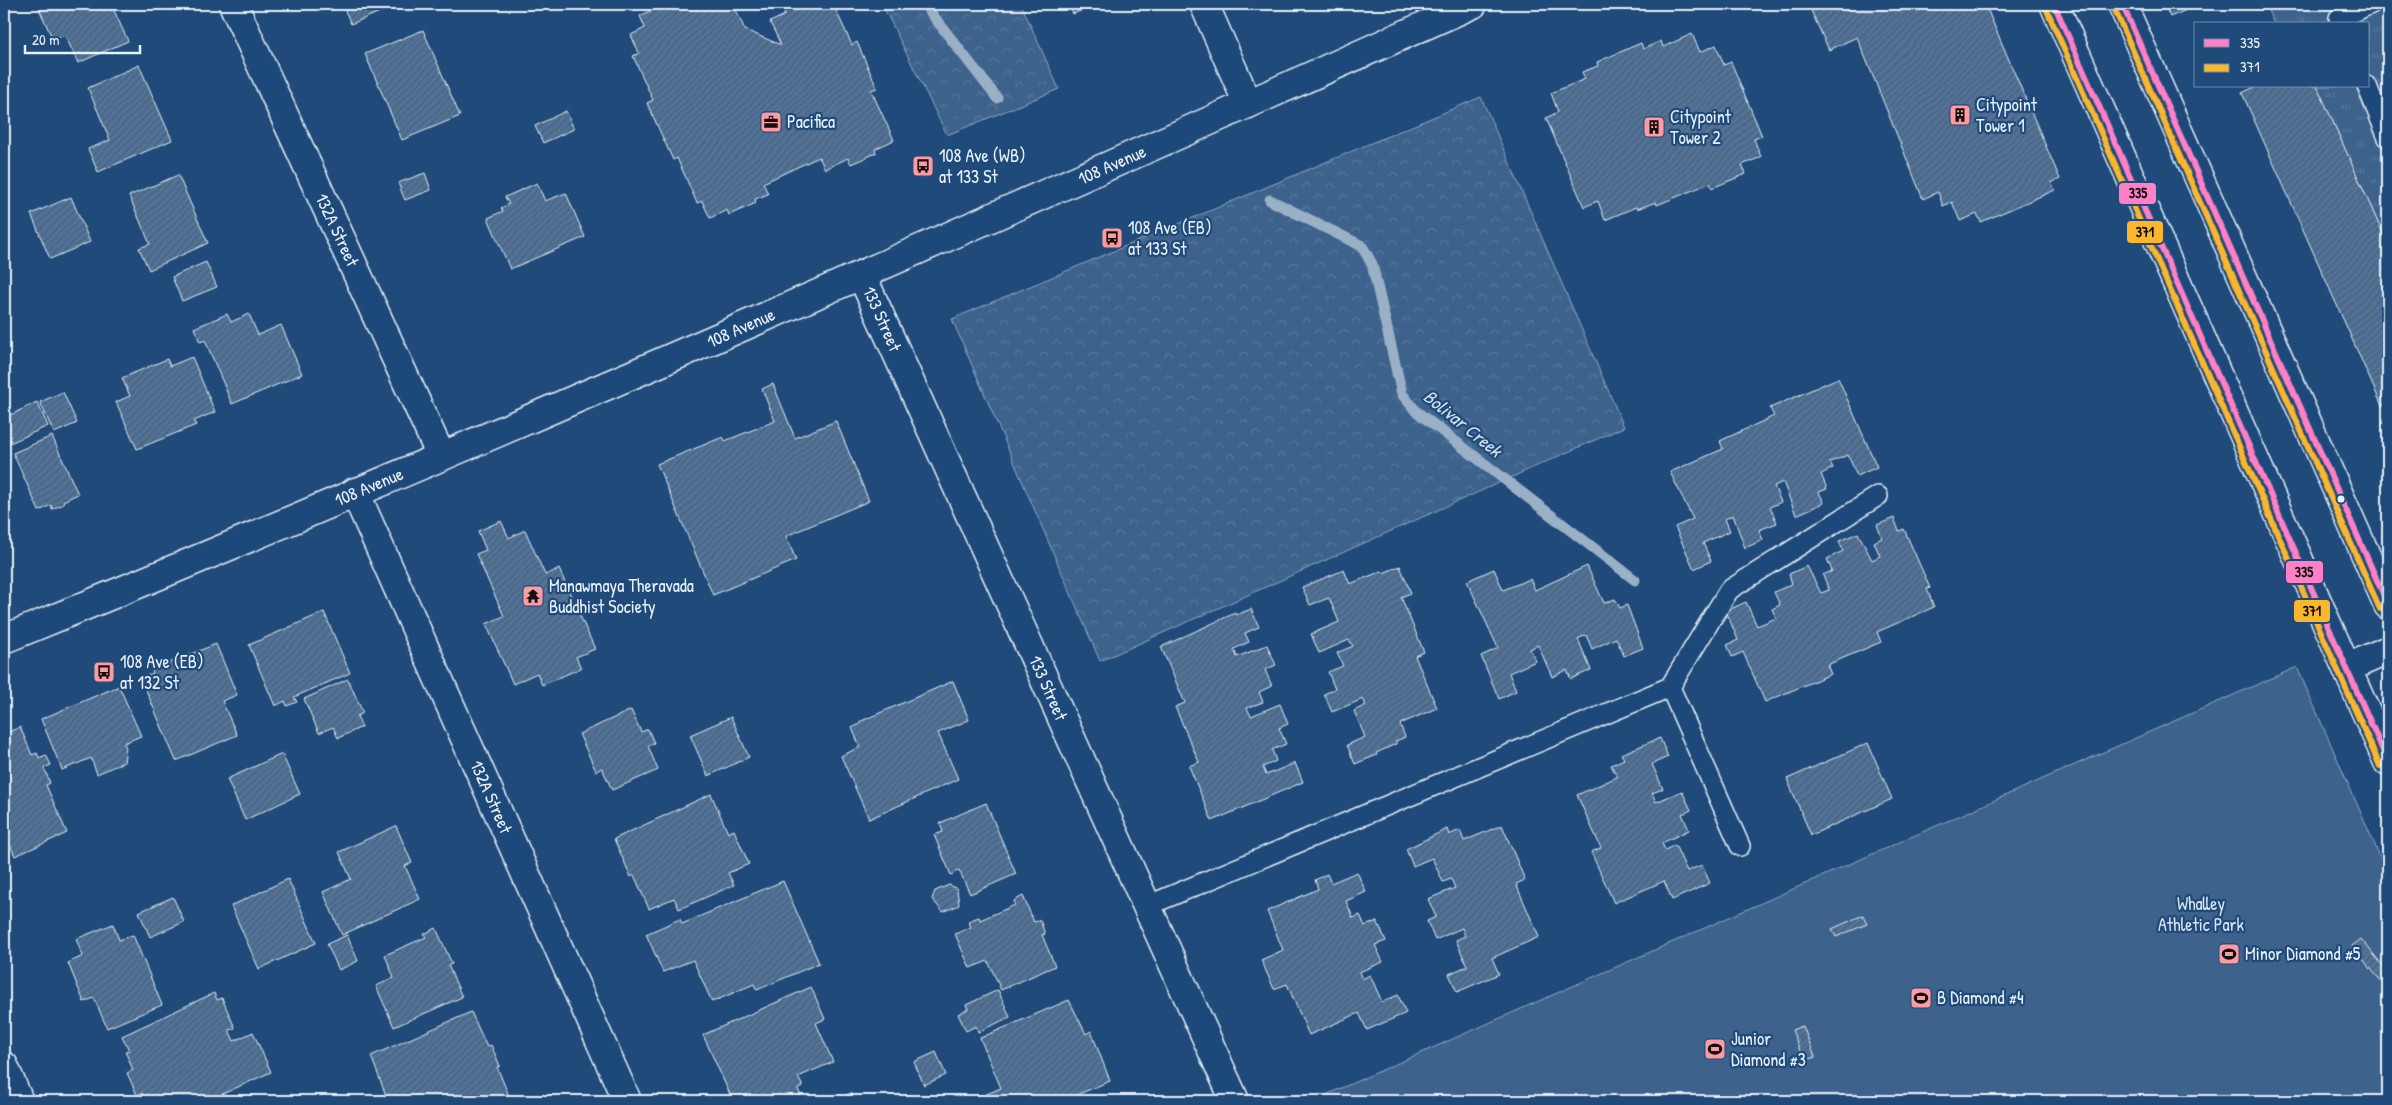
<svg xmlns="http://www.w3.org/2000/svg" width="2392" height="1105" font-family="'Patrick Hand',sans-serif">
<defs>
<pattern id="grass-tufts" width="24" height="20" patternUnits="userSpaceOnUse" patternTransform="scale(1.25)"><rect width="24" height="20" fill="#3c628c"/><path d="M3 7l-1-3M5 7V3M7 7l1-3M15 17l-1-3M17 17v-4M19 17l1-3" fill="none" stroke="#58799d"/></pattern>
<pattern id="forest-crowns" width="20" height="18" patternUnits="userSpaceOnUse" patternTransform="scale(1.25)"><rect width="20" height="18" fill="#3c628c"/><path d="M2 6a3 3 0 1 1 6 0M12 15a3 3 0 1 1 6 0" fill="none" stroke="#58799d"/></pattern>
<pattern id="building-hatch" width="6" height="6" patternUnits="userSpaceOnUse" patternTransform="scale(1.25)"><rect width="6" height="6" fill="#517399"/><path d="M-1 1l2-2M0 6l6-6M5 7l2-2" fill="none" stroke="#4c5e72"/></pattern>
</defs>
<rect width="100%" height="100%" fill="#1f4a7a"/>
<filter id="ink" filterUnits="userSpaceOnUse"><feTurbulence type="fractalNoise" baseFrequency=".02" numOctaves="2"/><feDisplacementMap in="SourceGraphic" scale="10" xChannelSelector="R" yChannelSelector="G"/><feConvolveMatrix kernelMatrix="1 2 1 2 8 2 1 2 1" color-interpolation-filters="sRGB"/></filter>
<g filter="url(#ink)">
<!-- grass -->
<path fill="url(#grass-tufts)" stroke="#92aac2" d="M2265,4H2388V245L2317,86H2368V24H2274Z"/>
<!-- forest -->
<path fill="url(#forest-crowns)" stroke="#92aac2" d="M882,4H1021L1059,89L947,135Z
M1481,97L1624,427L1100,661L952,319Z"/>
<!-- park -->
<path fill="#3c628c" stroke="#92aac2" d="M2297,667L2388,875V1101H1312Z"/>
<g fill="none" stroke-linecap="round" stroke-linejoin="round">
<!-- stream -->
<path stroke="#9ab0c7" stroke-width="11" d="M924,4L997,98
M1270,200L1362,246L1372,264L1402,394L1416,411L1635,580"/>
</g>
<!-- building -->
<path fill="url(#building-hatch)" stroke="#e8f1f8" d="M37,4H111L128,41L78,63L65,35L53,40Z
M342,4H399L351,24Z
M664,4H739L741,8L736,10L745,30L781,45L770,22L785,15L781,8L792,4H833L852,45L857,42L877,88L871,90L894,140L875,149L876,153L851,164L848,158L825,169L819,157L763,183L768,194L755,199L756,203L729,215L727,210L710,218L702,201L697,203L677,158L673,160L647,103L653,100L633,56L639,53L631,35L645,28L640,16Z
M1069,4H1097L1073,14Z
M1808,4H1985L2060,179L2051,183L2055,190L1981,222L1977,214L1960,221L1952,202L1943,206L1938,192L1923,199L1857,37L1829,50Z
M2164,4H2200L2170,17Z
M423,30L460,116L402,140L365,54Z
M1692,34L1700,52L1716,45L1724,65L1731,62L1762,136L1754,139L1761,157L1742,165L1746,174L1712,188L1710,183L1657,205L1656,202L1637,209L1636,207L1605,220L1598,201L1584,207L1546,118L1558,112L1551,93L1585,79L1582,72L1598,66L1597,62L1641,43L1643,49L1661,41L1663,47Z
M139,65L172,140L98,172L88,149L110,140L88,88Z
M2257,86H2317L2388,245V403L2382,406L2242,93Z
M566,111L574,129L543,143L535,126Z
M425,173L431,190L405,200L398,183Z
M178,175L208,243L149,270L139,248L150,244L129,196Z
M537,183L545,201L566,193L585,237L510,269L488,218L503,211L501,208L509,204L505,197Z
M71,197L90,242L50,259L31,214Z
M206,262L217,287L182,301L172,277Z
M227,314L231,322L249,314L258,335L281,325L302,374L232,404L205,340L200,342L194,328Z
M192,357L215,412L194,421L196,425L137,449L116,402L130,396L122,378L167,359L170,366Z
M1838,378L1877,467L1857,476L1848,455L1830,462L1833,468L1821,474L1827,489L1819,492L1824,503L1796,515L1783,482L1774,486L1781,502L1770,507L1777,523L1759,530L1763,540L1745,548L1733,515L1725,519L1730,531L1703,543L1711,561L1694,569L1675,527L1693,519L1670,472L1723,449L1720,441L1774,416L1770,408Z
M773,384L795,438L836,421L869,501L786,536L796,560L713,595L657,464L723,437L725,441L775,421L762,389Z
M63,392L77,423L54,433L40,402Z
M37,402L48,426L10,443L4,430V418Z
M52,436L78,494L63,501L64,504L52,509L51,505L39,511L13,453Z
M1894,518L1899,531L1904,529L1930,588L1927,589L1934,607L1877,632L1881,642L1827,665L1831,674L1765,702L1743,652L1732,657L1727,645L1738,640L1726,611L1746,602L1757,626L1776,618L1772,609L1780,605L1774,592L1792,584L1789,574L1807,566L1821,593L1829,590L1823,575L1832,571L1827,559L1843,551L1839,541L1858,533L1872,560L1880,556L1874,542L1882,538L1877,525Z
M501,521L509,538L525,530L545,575L559,569L595,649L576,657L581,668L542,685L537,673L513,684L486,624L504,616L476,554L486,550L478,531Z
M1400,566L1411,593L1401,597L1424,652L1415,656L1437,708L1400,724L1405,737L1396,741V744L1376,753L1377,755L1355,764L1347,745L1365,737L1354,711L1366,705L1363,699L1332,712L1324,694L1335,689L1328,672L1343,666L1337,653L1353,646L1349,640L1319,653L1311,634L1339,622L1329,598L1310,605L1302,587L1344,570L1350,584L1382,571L1383,573Z
M1587,566L1604,603L1615,599L1620,608L1627,605L1643,648L1624,656L1616,638L1592,649L1586,635L1578,639L1591,670L1571,679L1567,670L1552,677L1538,645L1530,649L1536,661L1509,673L1516,691L1499,699L1481,656L1498,648L1467,581L1494,569L1503,590L1530,579L1535,590Z
M1251,609L1259,627L1245,633L1249,642L1234,649L1237,657L1267,645L1276,665L1265,670L1272,686L1259,692L1263,702L1247,708L1251,716L1280,704L1288,724L1279,728L1286,744L1272,750L1276,761L1263,767L1266,775L1295,763L1303,782L1212,821L1189,766L1199,762L1175,707L1185,703L1161,647L1235,613L1236,615Z
M324,612L350,673L294,697L297,702L287,706L285,701L275,706L249,645Z
M216,644L237,695L222,701L237,735L176,761L141,678L153,673L152,670Z
M348,679L363,713L357,716L362,727L338,738L333,727L319,733L304,699Z
M953,681L969,720L938,733L958,779L869,819L841,756L860,747L852,728L860,724L859,722Z
M119,686L141,736L124,743L126,748L124,762L97,774L91,758L62,770L41,719Z
M631,710L641,732L648,729L654,743L648,746L658,770L612,790L602,768L596,771L579,734Z
M731,717L749,757L708,776L690,735Z
M20,727L32,755L37,753L39,758L46,755L51,765L44,768L50,783L46,785L67,833L15,856L6,836H4V734Z
M1660,738L1668,757L1652,764L1663,789L1652,793L1656,802L1682,791L1691,810L1682,814L1689,830L1662,843L1665,850L1675,845L1687,871L1702,865L1710,883L1672,900L1664,881L1614,903L1591,852L1601,848L1577,795L1617,777L1611,765L1624,759L1621,754Z
M1868,743L1892,799L1811,835L1787,779Z
M282,754L300,794L245,820L227,779Z
M711,794L728,833L734,830L749,864L728,873L734,885L679,909L674,898L649,909L634,875L631,877L614,839Z
M986,803L1016,874L970,894L959,870L951,875L934,835L943,832L940,823Z
M1502,825L1525,880L1516,884L1539,937L1492,958L1499,974L1457,992L1449,974L1467,966L1456,940L1465,936L1462,928L1435,940L1427,921L1436,917L1428,899L1455,888L1451,879L1443,882L1432,858L1413,866L1406,849L1447,829L1449,835L1460,830L1464,841Z
M396,826L412,863L405,866L420,899L342,935L323,892L351,879L339,852Z
M1357,872L1366,892L1346,901L1353,918L1360,915L1365,926L1377,921L1386,941L1375,945L1383,962L1359,972L1362,979L1370,975L1382,1002L1398,995L1406,1013L1367,1030L1359,1013L1309,1035L1287,984L1274,989L1261,960L1283,950L1267,911L1318,889L1315,880L1327,874L1331,883Z
M288,879L316,943L259,969L231,906Z
M783,881L819,963L757,990L754,984L712,1002L693,960L663,972L646,934L680,919L682,924Z
M949,885L957,889L959,905L943,912L932,899L935,891Z
M1023,896L1034,922L1040,920L1045,934L1042,935L1055,966L1001,990L988,961L970,968L955,934L971,927L968,921L979,917L980,920L1015,905L1014,901Z
M173,897L184,922L150,937L139,912Z
M1863,915L1867,924L1836,937L1832,929Z
M113,924L119,940L133,935L162,1005L107,1028L94,998L84,1002L68,963L83,956L76,939Z
M436,928L452,964L448,965L462,997L394,1027L376,986L394,978L385,955L426,937L424,934Z
M347,935L358,961L339,970L327,944Z
M2361,939L2388,972V984L2385,986L2352,946Z
M811,987L825,1019L816,1023L833,1062L798,1077L803,1087L798,1089L802,1099L798,1101H733L703,1035Z
M998,990L1010,1017L978,1032L976,1026L966,1031L958,1014L968,1009L966,1005Z
M214,993L217,1000L222,998L235,1028L229,1030L234,1041L253,1032L271,1072L207,1101H145L142,1093L137,1095L127,1073L133,1070L125,1051L129,1050L122,1036Z
M1069,1000L1086,1034L1091,1031L1110,1081L1062,1101H970L1001,1088L980,1038Z
M471,1012L487,1047L491,1045L500,1066L497,1067L509,1096L488,1101H388L371,1056Z
M1803,1026L1815,1057L1804,1061L1792,1030Z
M936,1052L946,1075L924,1085L914,1062Z
M851,1093L855,1101H833Z"/>
<g fill="none" stroke-linecap="round" stroke-linejoin="round">
<!-- service casing -->
<g stroke="#e8f1f8" stroke-width="22">
<path id="service" d="M2342,24L2339,18L2371,4
M2367,86L2388,138
M1670,687L1740,846
M1147,906L1670,687L1729,590L1878,496"/>
</g>
<!-- minor casing -->
<g stroke="#e8f1f8" stroke-width="31">
<path id="minor" d="M233,4L441,456
M1204,4L1248,104
M862,276L1235,1101
M355,492L627,1101"/>
</g>
<!-- tertiary casing -->
<g stroke="#e8f1f8" stroke-width="31">
<path id="tertiary" d="M2347,668L2388,650"/>
</g>
<!-- secondary casing -->
<g stroke="#e8f1f8" stroke-width="31">
<path id="secondary" d="M2054,4L2388,762
M2122,4L2388,605
M4,639C498,438 985,221 1473,4
M4,1066L19,1101"/>
</g>
<!-- service -->
<use href="#service" stroke="#1f4a7a" stroke-width="19"/>
<!-- minor -->
<use href="#minor" stroke="#1f4a7a" stroke-width="28"/>
<!-- tertiary -->
<use href="#tertiary" stroke="#1f4a7a" stroke-width="28"/>
<!-- secondary -->
<use href="#secondary" stroke="#1f4a7a" stroke-width="28"/>
<!-- bus-1 casing -->
<g stroke="#1f4a7a" stroke-width="10">
<path id="bus-1" d="M2054,4L2388,762
M2122,4L2388,605"/>
</g>
<!-- bus-2 casing -->
<g stroke="#1f4a7a" stroke-width="10">
<path id="bus-2" d="M2046,8L2380,766
M2114,8L2380,609"/>
</g>
<!-- bus-1 -->
<use href="#bus-1" stroke="#ff80c5" stroke-width="6"/>
<!-- bus-2 -->
<use href="#bus-2" stroke="#fab62d" stroke-width="6"/>
</g>
</g>
<!-- icons -->
<defs>
<g id="building-square" transform="scale(1.125)"><rect x="-9" y="-9" width="18" height="18" rx="4" fill="#ff9aa2" stroke="#1f4a7a"/><path d="M-4-6H4V6H1V3H-1V6H-4ZM-2.5-4.3h1.7v1.8h-1.7ZM.8-4.3h1.7v1.8H.8ZM-2.5-1h1.7V.8h-1.7ZM.8-1h1.7V.8H.8Z" fill="#111"/></g>
<g id="office-square" transform="scale(1.125)"><rect x="-9" y="-9" width="18" height="18" rx="4" fill="#ff9aa2" stroke="#1f4a7a"/><path d="M-6-3h4V-5.5h4V-3h4V5H-6ZM-1-4.5V-3h2v-1.5ZM-6 0V1H6V0Z" fill="#111"/></g>
<g id="bus-square" transform="scale(1.125)"><rect x="-9" y="-9" width="18" height="18" rx="4" fill="#ff9aa2" stroke="#1f4a7a"/><path d="M-5-6H5V4H4V6H2V4H-2V6H-4V4H-5ZM-3.5-4V0h7V-4ZM-3.5 1.2v1.5H-2V1.2ZM2 1.2v1.5H3.5V1.2Z" fill="#111"/></g>
<g id="temple-square" transform="scale(1.125)"><rect x="-9" y="-9" width="18" height="18" rx="4" fill="#ff9aa2" stroke="#1f4a7a"/><path d="M0-6L5-2H3V0L6.5 2.5H4V6H1.5V3h-3V6H-4V2.5H-6.5L-3 0V-2H-5Z" fill="#111"/></g>
<g id="stadium-square" transform="scale(1.125)"><rect x="-9" y="-9" width="18" height="18" rx="4" fill="#ff9aa2" stroke="#1f4a7a"/><path d="M0-5a6.5 5 0 1 0 0 10a6.5 5 0 1 0 0-10ZM-3.5-1.8h7v3.6h-7Z" fill="#111"/></g>
</defs>
<g fill-rule="evenodd">
<use href="#building-square" x="1960" y="115"/>
<use href="#office-square" x="771" y="122"/>
<use href="#building-square" x="1654" y="127"/>
<use href="#bus-square" x="923" y="166"/>
<use href="#bus-square" x="1112" y="238"/>
<use href="#temple-square" x="533" y="596"/>
<use href="#bus-square" x="104" y="672"/>
<use href="#stadium-square" x="2229" y="954"/>
<use href="#stadium-square" x="1921" y="998"/>
<use href="#stadium-square" x="1715" y="1049"/>
</g>
<!-- markers -->
<circle fill="#e8f1f8" stroke="#1f4a7a" stroke-width="2" cx="2341" cy="499" r="4.5"/>
<g text-anchor="middle" stroke-width="4.5" stroke-linejoin="round" paint-order="stroke">
<!-- poi labels -->
<g font-size="18" fill="#e8f1f8" stroke="#1f4a7a" text-anchor="start">
<text x="1976" y="111">Citypoint<tspan x="1976" dy="21">Tower 1</tspan></text>
<text x="1670" y="123">Citypoint<tspan x="1670" dy="21">Tower 2</tspan></text>
<text x="787" y="128">Pacifica</text>
<text x="939" y="162">108 Ave (WB)<tspan x="939" dy="21">at 133 St</tspan></text>
<text x="1128" y="234">108 Ave (EB)<tspan x="1128" dy="21">at 133 St</tspan></text>
<text x="549" y="592">Manawmaya Theravada<tspan x="549" dy="21">Buddhist Society</tspan></text>
<text x="120" y="668">108 Ave (EB)<tspan x="120" dy="21">at 132 St</tspan></text>
<text x="2245" y="960">Minor Diamond #5</text>
<text x="1937" y="1004">B Diamond #4</text>
<text x="1731" y="1045">Junior<tspan x="1731" dy="21">Diamond #3</tspan></text>
</g>
<!-- street labels -->
<g font-size="18" fill="#e8f1f8" stroke="#1f4a7a">
<text transform="translate(1112 165) rotate(-24)" y="6">108 Avenue</text>
<text transform="translate(337 230) rotate(65)" y="6">132A Street</text>
<text transform="translate(882 319) rotate(66)" y="6">133 Street</text>
<text transform="translate(741 328) rotate(-24)" y="6">108 Avenue</text>
<text transform="translate(369 487) rotate(-23)" y="6">108 Avenue</text>
<text transform="translate(1048 688) rotate(66)" y="6">133 Street</text>
<text transform="translate(491 797) rotate(66)" y="6">132A Street</text>
</g>
<!-- park labels -->
<g font-size="18" fill="#d7e3ed" stroke="#1f4a7a">
<text x="2201" y="910">Whalley<tspan x="2201" dy="21">Athletic Park</tspan></text>
</g>
<!-- water labels -->
<g font-size="19" font-style="italic" fill="#d4e1ec" stroke="#1f4a7a">
<text transform="translate(1463 423) rotate(39)" y="7">Bolivar Creek</text>
</g>
</g>
<g stroke="#1f4a7a" stroke-width="2">
<rect x="2118" y="182" width="39" height="23" rx="5" fill="#ff80c5"/>
<rect x="2126" y="220" width="38" height="24" rx="5" fill="#fab62d"/>
<rect x="2285" y="560" width="39" height="24" rx="5" fill="#ff80c5"/>
<rect x="2293" y="599" width="38" height="24" rx="5" fill="#fab62d"/>
</g>
<g font-size="14" text-anchor="middle" font-weight="bold" fill="#111">
<text x="2138" y="198">335</text>
<text x="2145" y="237">371</text>
<text x="2304" y="577">335</text>
<text x="2312" y="616">371</text>
</g>
<!-- margin -->
<rect width="2392" height="1105" fill="none" stroke="#1f4a7a" stroke-width="20"/>
<rect x="10" y="10" width="2372" height="1085" fill="none" stroke="#e8f1f8" stroke-width="2" filter="url(#ink)"/>
<!-- legend -->
<rect x="2194" y="22" width="175" height="65" fill="#1f4a7a" stroke="#6f8dac"/>
<rect x="2204" y="39" width="25" height="8" fill="#ff80c5" stroke="#6f8dac"/>
<text x="2240" y="48" font-size="15" fill="#e8f1f8">335</text>
<rect x="2204" y="64" width="25" height="8" fill="#fab62d" stroke="#6f8dac"/>
<text x="2240" y="72" font-size="15" fill="#e8f1f8">371</text>
<!-- scale -->
<path d="M25 45v8h115v-8" fill="none" stroke="#e8f1f8" stroke-width="2.5"/>
<text x="32" y="45" font-size="15" fill="#e8f1f8" stroke="#1f4a7a" stroke-width="4" paint-order="stroke">20 m</text>
</svg>
